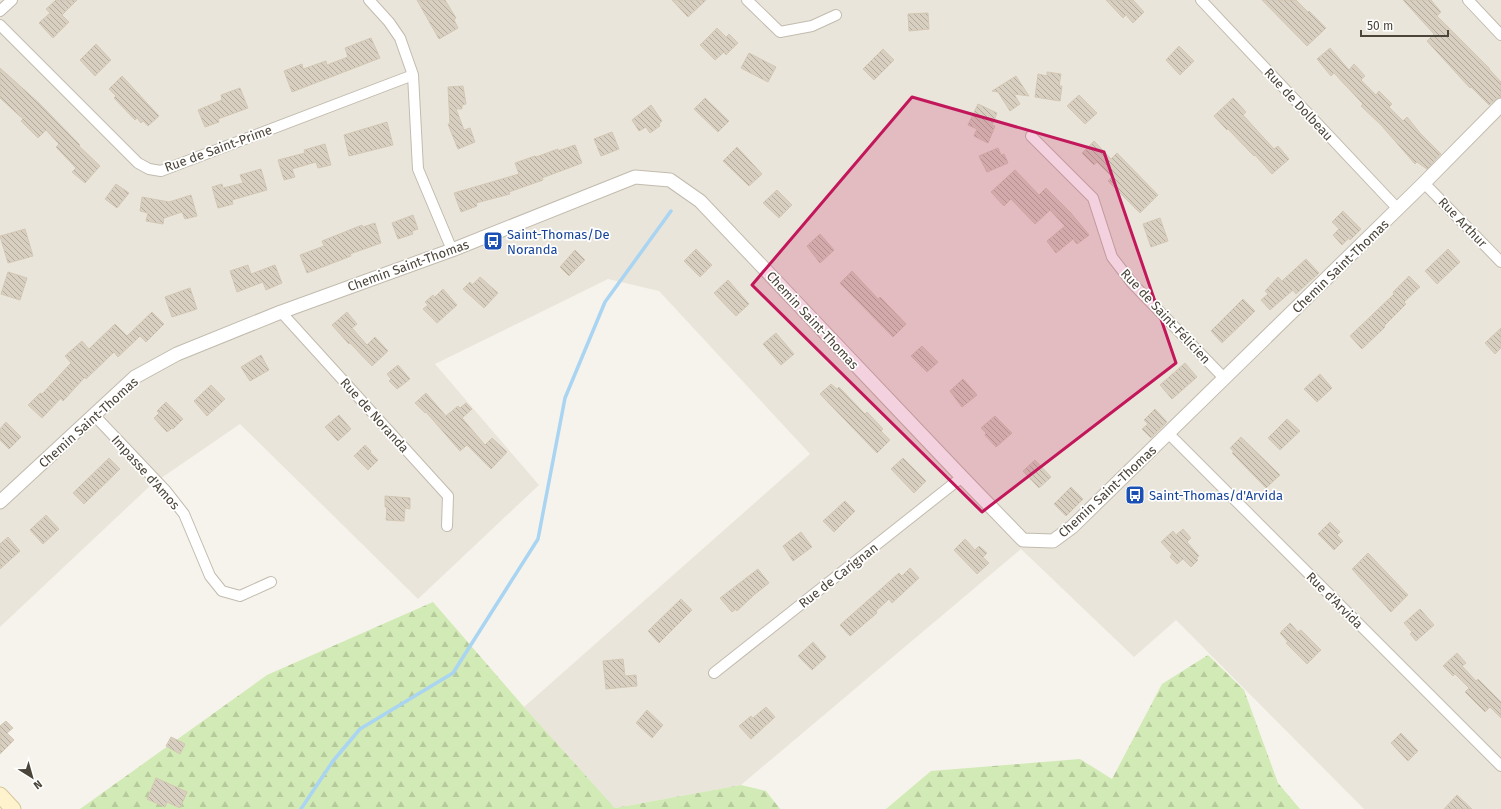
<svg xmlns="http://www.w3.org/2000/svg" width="1501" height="809" font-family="'Fira Sans',sans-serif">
<defs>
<pattern id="forest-firs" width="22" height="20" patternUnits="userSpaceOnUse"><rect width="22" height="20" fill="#d2eab5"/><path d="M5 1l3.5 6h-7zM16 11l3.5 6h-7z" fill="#b6ca9c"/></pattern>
<pattern id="building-back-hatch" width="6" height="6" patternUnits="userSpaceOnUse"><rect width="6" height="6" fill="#d8cfc1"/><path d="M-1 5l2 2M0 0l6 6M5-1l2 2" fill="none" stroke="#b1aa9e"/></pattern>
</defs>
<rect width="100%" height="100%" fill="#f6f3ec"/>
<!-- residential -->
<path fill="#eae5da" d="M0,0H1501V809H1364L1176,620L1134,657L1021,549L741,785L615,808L524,707L810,454L659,291L608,279L435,364L539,485L418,599L240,424L151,485L0,627Z"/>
<!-- forest -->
<path fill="url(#forest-firs)" d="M433,602L524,707L615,808L741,785L766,791L780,809H80L267,675Z
M1208,655L1244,690L1278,783L1300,809H886L931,771L1080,759L1112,779L1162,684Z"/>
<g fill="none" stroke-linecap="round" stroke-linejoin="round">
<!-- stream -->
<path stroke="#a9d4f2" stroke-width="3.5" d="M301,809L333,761L360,729L453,673L538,539L565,398L605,302L671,211"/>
</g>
<!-- building -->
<path fill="url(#building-back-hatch)" stroke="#d3c7b4" d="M56,0H77L62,15L69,22L53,38L39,23L50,13L46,9Z
M417,0H445L456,18L454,20L458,28L439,39Z
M672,0H706L688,17Z
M1106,0H1133L1144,12L1133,23L1126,15L1123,18Z
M1262,0H1296L1308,12L1309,11L1326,28L1307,46Z
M1403,0H1431L1441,12L1437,16L1490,69H1489L1501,82V97L1496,99L1489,105L1471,87L1470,88L1427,41L1434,34Z
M928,13L929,29L909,31L908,14Z
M717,28L726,37L729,34L738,43L726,55L724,52L715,60L700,45Z
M371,38L380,58L292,92L284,71L302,64L303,69L326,61L327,65L348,57L345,48Z
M96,44L111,60L95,76L80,60Z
M1179,46L1194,61L1180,75L1166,60Z
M1330,48L1349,70L1354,64L1365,76L1361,80L1376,95L1379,91L1392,104L1389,107L1403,121L1407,117L1420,133L1441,154L1427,169L1417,162L1415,164L1381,125L1361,106L1363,104L1334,73L1331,76L1317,59Z
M883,49L894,60L874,80L863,69Z
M749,53L776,67L768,82L741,68Z
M0,68L39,103L80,145L79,146L100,166L85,183L72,172L76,168L56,147L59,144L46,130L38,138L21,121L23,119L0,98Z
M1047,72L1061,74L1059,86H1062L1060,101L1035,97L1038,74L1047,76Z
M122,76L159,116L148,126L143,121L141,123L137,118L135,120L114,98L116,96L109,89Z
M1016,76L1029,96L1014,94L1020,104L1010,111L998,92L992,91Z
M463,86L466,104L462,105V109H456L464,130L470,128L475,142L458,149L448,124H450L448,87Z
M240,88L248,108L218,119L219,122L205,127L198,110L222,100L221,95Z
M1079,95L1097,113L1085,124L1067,106Z
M705,98L729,121L718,132L694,109Z
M1233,98L1246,112L1243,115L1274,149L1278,146L1289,159L1272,174L1255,155L1254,156L1228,129L1227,130L1214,116Z
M978,104L997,113L992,125L995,126L988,143L974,136L977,129L968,125Z
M651,105L662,121L659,124L660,126L650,133L646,127L639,131L632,120Z
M387,122L393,145L349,156L344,135Z
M612,132L619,149L601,156L594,139Z
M1094,141L1111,159L1117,153L1158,195L1140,213L1108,181L1112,177L1097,162L1094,165L1082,153Z
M325,144L331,165L318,168L316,162L292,169L295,177L284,180L278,160L305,153L304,150Z
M575,145L582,163L542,178L543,180L509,192L510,194L476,203L477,206L461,212L454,193L519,174L515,163L535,156L536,157L558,149V151Z
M737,147L762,174L749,186L723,161Z
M998,148L1001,155L1004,154L1008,163L987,172L979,156Z
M261,169L267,190L232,200L233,204L218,208L212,187L222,184L223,188L243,183L240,175Z
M1015,170L1039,195L1046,188L1070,212L1089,235L1077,244L1073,239L1056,253L1047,241L1065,226L1050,210L1035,224L1011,199L1004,206L991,192Z
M116,184L129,193L117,208L105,199Z
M777,190L792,205L779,218L763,203Z
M191,195L197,216L185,219L182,212L164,218L163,224L146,221L148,213L140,211L142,197L169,202Z
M1343,211L1361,229L1350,240L1349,238L1342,245L1333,235L1339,229L1332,222Z
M413,215L418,229L412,231L413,234L398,239L392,223Z
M1160,218L1168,241L1151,247L1143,224Z
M375,223L381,243L350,254L351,256L307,273L300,255L324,246L322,241L362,225L363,227Z
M25,229L33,256L8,263L0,236Z
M820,234L834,250L820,263L807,246Z
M696,249L712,265L700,277L684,261Z
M1448,249L1460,262L1437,284L1425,271Z
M575,250L585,260L569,276L560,267Z
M1306,259L1319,273L1296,294L1293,290L1270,310L1261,300L1268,294L1265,291L1278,277L1282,281Z
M248,265L251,274L275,265L282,283L266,290L263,282L237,292L230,271Z
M852,271L878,299L880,297L906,324L893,337L840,283Z
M8,272L27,278L20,300L1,294Z
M1409,276L1420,287L1404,302L1406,304L1384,326L1385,327L1362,349L1350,336L1394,294L1393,292Z
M480,277L498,293L484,308L463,289L470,282L472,285Z
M728,280L749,304L736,316L714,293Z
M190,288L197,309L172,317L165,297Z
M443,289L457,305L437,323L423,309L428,305L425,302L433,295L435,297Z
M1243,299L1255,311L1222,343L1211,331Z
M152,312L164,324L146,342L140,336L118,357L114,352L86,379L85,377L63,401L61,398L42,418L28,405L40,393L42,394L71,363L65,356L82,341L89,349L115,324L127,336Z
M347,312L357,324L352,328L367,345L375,337L388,351L372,366L350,343L349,344L332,325Z
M1501,328V348L1495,354L1485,343Z
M776,333L794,354L781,365L763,344Z
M922,346L938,362L927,372L911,356Z
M261,355L269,370L250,381L241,367Z
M1185,363L1197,377L1172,399L1160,385Z
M398,365L410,379L397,389L389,381L391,379L387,374Z
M1320,374L1332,388L1317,402L1304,389Z
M963,379L977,395L962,407L950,391Z
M831,384L837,389L839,387L865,414L867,412L883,429L881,431L890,440L877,453L820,394Z
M211,385L225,399L207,416L194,401Z
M426,393L446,416L458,406L460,408L466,403L472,409L462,418L485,445L492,438L507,452L491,469L467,445L460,451L426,412L425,413L415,403Z
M166,402L183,419L173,429L172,428L167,432L154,418L159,413L157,411Z
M1155,409L1167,422L1151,438L1142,429L1148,424L1144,420Z
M339,415L351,429L338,441L325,427Z
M995,416L1012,433L996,447L985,435L986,433L981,428Z
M1287,419L1300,431L1280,450L1268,438Z
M6,422L21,437L9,449L0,440V429Z
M1241,437L1280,475L1266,488L1232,453L1234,452L1230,448Z
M365,445L371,451L370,452L378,460L368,470L354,456Z
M109,458L120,469L84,504L73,493Z
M903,458L926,481L914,493L891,469Z
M1035,460L1051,477L1039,488L1023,471Z
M1071,487L1083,499L1066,516L1054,504Z
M385,496L410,498V509L405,508L404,521L386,520L387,507H385Z
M845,501L855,511L834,532L823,521Z
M46,515L59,529L43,544L30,530Z
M1330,522L1340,532L1337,535L1343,541L1334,550L1318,534Z
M1183,529L1191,538L1187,542L1199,556L1196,558L1198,560L1191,567L1183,559L1177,564L1170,557L1172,554L1161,542L1173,531L1176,535Z
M801,532L812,547L793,561L783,546Z
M8,537L20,551L0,569V544Z
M965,539L975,550L979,546L987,553L983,557L989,563L977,574L954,550Z
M1368,553L1408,595L1391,612L1352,569Z
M910,568L919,578L892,603L889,599L876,611L877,613L850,636L840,625L899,573L902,576Z
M758,569L769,583L754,595L737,611L736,609L732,612L720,598Z
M681,599L692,610L659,643L648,631Z
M1420,609L1434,625L1416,641L1410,634L1412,632L1404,623Z
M1290,623L1298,632L1301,630L1321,650L1307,664L1286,643L1288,642L1280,633Z
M813,642L826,657L812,670L798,656Z
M1457,653L1466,663L1462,666L1476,681L1478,679L1501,702V718L1490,707L1485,712L1465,692L1469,688L1455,674L1453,676L1443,666Z
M623,659L625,676L636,675L637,686L606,689L603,661Z
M766,707L775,717L751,739L739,726L751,716L753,718Z
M647,710L663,725L652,738L636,723Z
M6,721L13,728L7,733L14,740L0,754V726Z
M1401,733L1418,751L1408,761L1391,743Z
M171,737L185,744L180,754L166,746Z
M156,778L187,792L180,808L167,802L165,807L147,799Z
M1457,795L1472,809H1444Z"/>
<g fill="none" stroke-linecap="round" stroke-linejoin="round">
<!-- minor casing -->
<g stroke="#c2bbae" stroke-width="12">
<path id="minor" d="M369,0L389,22L400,38L413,75L418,169L452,250
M747,0L780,32L812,26L836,15
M1201,0L1398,209
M1468,0L1501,35
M0,11L12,0
M0,25L138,163L149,169L161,171L413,75
M1031,136L1093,198L1112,257L1132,283L1224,378
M1424,183L1501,262
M281,312L448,496L447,526
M94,415L166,491L184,514L210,576L222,591L240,596L271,582
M1168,433L1501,766
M714,673L962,477"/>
</g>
<!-- tertiary casing -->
<g stroke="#c2bbae" stroke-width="15">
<path id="tertiary" d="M0,502L135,377L177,354L281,312L452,250L635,177L670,180L700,201L962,477L1023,540L1053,541L1072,527L1424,183L1501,105"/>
</g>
<!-- secondary casing -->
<g stroke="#d6c79b" stroke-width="17">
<path id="secondary" d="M0,795L13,809"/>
</g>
<!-- minor -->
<use href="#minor" stroke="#fff" stroke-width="10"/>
<!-- tertiary -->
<use href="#tertiary" stroke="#fff" stroke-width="13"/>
<!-- secondary -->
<use href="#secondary" stroke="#fff3cd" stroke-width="15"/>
</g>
<!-- marked area -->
<path fill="#c2185b" fill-opacity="0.2" stroke="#c2185b" stroke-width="3" stroke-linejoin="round" d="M912,97L1104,152L1176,363L982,512L752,285Z"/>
<!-- icons -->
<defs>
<g id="bus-square" transform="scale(1)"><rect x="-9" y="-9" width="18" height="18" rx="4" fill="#1a4fb4" stroke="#fff"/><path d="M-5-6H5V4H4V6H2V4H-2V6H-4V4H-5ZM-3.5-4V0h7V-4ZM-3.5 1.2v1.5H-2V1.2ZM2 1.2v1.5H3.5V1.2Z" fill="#fff"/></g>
</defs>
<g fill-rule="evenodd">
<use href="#bus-square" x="493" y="241"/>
<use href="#bus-square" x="1135" y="495"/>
</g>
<g text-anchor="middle" stroke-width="3.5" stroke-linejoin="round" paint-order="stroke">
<!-- street labels -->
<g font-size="13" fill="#4b4439" stroke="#fff">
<text transform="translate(1299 104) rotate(47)" y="5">Rue de Dolbeau</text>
<text transform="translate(218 148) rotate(-20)" y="5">Rue de Saint-Prime</text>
<text transform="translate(1463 222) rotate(46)" y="5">Rue Arthur</text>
<text transform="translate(408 265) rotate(-20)" y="5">Chemin Saint-Thomas</text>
<text transform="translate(1340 266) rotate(-44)" y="5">Chemin Saint-Thomas</text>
<text transform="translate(1166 316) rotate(47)" y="5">Rue de Saint-Félicien</text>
<text transform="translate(813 320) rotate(47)" y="5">Chemin Saint-Thomas</text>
<text transform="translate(375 415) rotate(48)" y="5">Rue de Noranda</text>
<text transform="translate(88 422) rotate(-42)" y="5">Chemin Saint-Thomas</text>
<text transform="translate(146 472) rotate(48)" y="5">Impasse d'Amos</text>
<text transform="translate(1107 491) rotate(-43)" y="5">Chemin Saint-Thomas</text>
<text transform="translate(838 575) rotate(-38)" y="5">Rue de Carignan</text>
<text transform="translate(1335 600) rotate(45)" y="5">Rue d'Arvida</text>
</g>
<!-- transit labels -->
<g font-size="13" fill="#164399" stroke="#fff" text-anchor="start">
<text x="507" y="239">Saint-Thomas/De<tspan x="507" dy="15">Noranda</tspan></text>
<text x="1149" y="500">Saint-Thomas/d'Arvida</text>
</g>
</g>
<!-- north arrow -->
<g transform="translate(32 777) rotate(143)" stroke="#ffffff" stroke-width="3" paint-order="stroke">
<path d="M0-3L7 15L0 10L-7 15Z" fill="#4b4439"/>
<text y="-6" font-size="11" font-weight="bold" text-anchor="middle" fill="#4b4439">N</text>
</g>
<!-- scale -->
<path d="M1361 30v6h87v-6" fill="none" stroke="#4b4439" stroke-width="2"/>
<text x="1367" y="30" font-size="12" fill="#4b4439" stroke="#ffffff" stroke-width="3" paint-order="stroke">50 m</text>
</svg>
